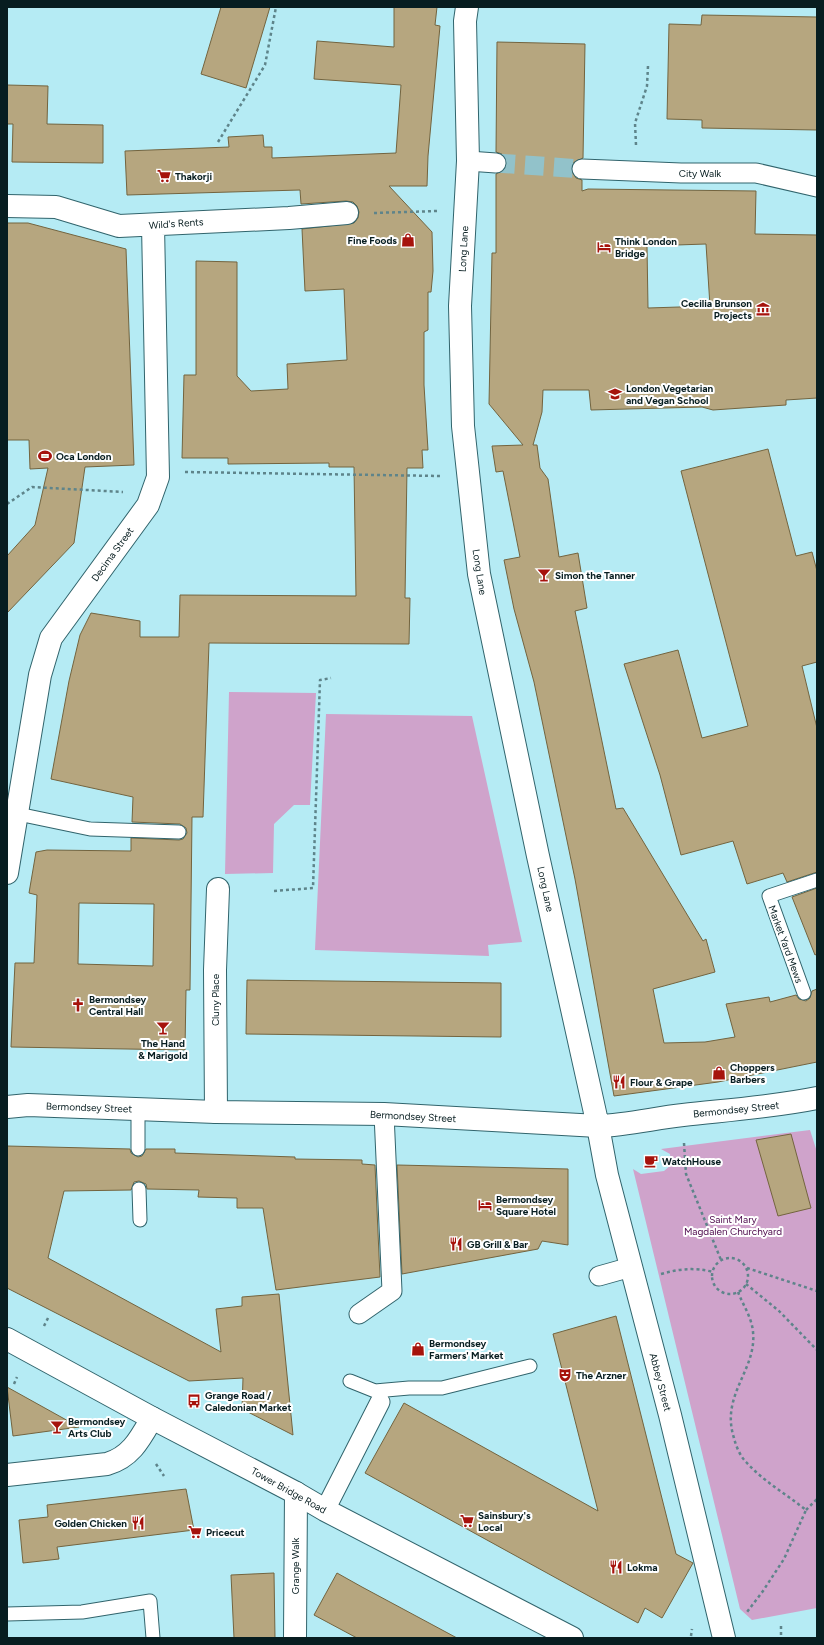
<svg xmlns="http://www.w3.org/2000/svg" width="824" height="1645" font-family="Figtree,sans-serif">
<rect width="100%" height="100%" fill="#b5ebf4"/>
<!-- green -->
<path fill="#cfa3cb" d="M229,692L316,693L310,805H294L274,824L273,873L225,874Z
M326,714L472,716L522,942L488,945L489,956L315,950Z
M810,1130L817,1152V1608L752,1620L740,1609L633,1169L641,1174L664,1171L671,1165L670,1154L661,1149Z"/>
<!-- building -->
<path fill="#b6a67f" stroke="#73643f" fill-rule="evenodd" d="M221,7H270L246,88L201,74Z
M394,7H437L435,25L440,26L428,156L427,186H389L432,232L433,271L431,292H428V330L424,332V385L428,450H422L423,468H407L405,598H410L409,644L209,643L203,817H192L190,990H186L185,1050L11,1047L15,963H34L37,895L29,893L36,852L47,850L131,851V838L179,840L183,839L187,833L186,828L180,824L132,822L133,797L51,779L69,681L80,635L91,613L140,621V637H179L180,595L356,596L354,467H329V463L228,464V458H182L184,375H196V261L237,262V376L251,391L288,389L287,364L347,360L344,289L305,291L302,229L354,223L358,218L359,212L357,206L353,202L346,201L301,204L300,190L127,195L125,151L229,147L228,137L263,135L264,147H272V158L396,153L401,85L314,79L317,41L394,47ZM79,903L154,904L153,966L78,964Z
M702,15L817,17V130L702,128V120L667,119L669,24L701,25Z
M497,42L585,44L583,158L573,163L571,169L576,178L582,180V191L588,189L756,191L755,234L817,235V398L786,400V405L713,410L702,407L591,410L589,390H543L542,412L533,445H537L540,468L548,479L559,557L578,553L587,608L575,611L616,809L623,808L703,941L706,939L715,972L653,989L664,1043L705,1042L735,1037L726,1004L769,997L770,1002L796,995L799,999L806,1001L810,998L812,991L817,989V1062L718,1082L614,1096L575,879L534,682L514,609L504,560L520,557L503,471L496,472L492,446L523,445L489,404L492,253H496V174L505,169L507,163L502,154L496,152ZM706,244L710,306L648,308L647,246Z
M7,85L48,86L47,124L103,125V163L12,162L13,124H7Z
M7,223H28L126,249L134,465L85,467L74,543L7,613V556L35,525L48,468L30,469L29,440H7Z
M768,449L796,556L812,552L817,571V662L802,666L817,728V872L787,882L783,873L747,884L733,841L681,855L660,775L624,664L678,650L702,738L748,726L681,471Z
M817,888V954L815,955L792,897Z
M247,980L501,983V1037L246,1034Z
M791,1134L811,1208L778,1216L756,1140Z
M7,1146L130,1149L131,1153L138,1157L142,1156L146,1149H175V1153L295,1157V1159L362,1160V1164L375,1165L380,1277L276,1290L263,1208H237V1198L198,1197L199,1190L147,1189L146,1184L139,1181L134,1182L131,1190L64,1191L48,1258L221,1352L216,1309L242,1306V1297L279,1294L293,1435L242,1409L243,1378L189,1381L7,1288Z
M397,1165L568,1169V1245L542,1241L538,1249L402,1274Z
M616,1316L676,1554L693,1563L662,1618L645,1608L638,1623L365,1473L404,1403L598,1511L553,1334Z
M7,1387L79,1427L13,1436Z
M186,1489L194,1530L57,1547L59,1559L23,1563L19,1520L48,1517L47,1505Z
M274,1573L275,1638H234L231,1575Z
M337,1573L362,1587L457,1638H357L314,1615Z"/>
<g fill="none" stroke-linecap="round" stroke-linejoin="round">
<!-- pedestrian-tunnel -->
<path stroke="#92c2ca" stroke-width="19" stroke-dasharray="19 10" stroke-linecap="butt" d="M496,163L582,169"/>
<!-- service casing -->
<g stroke="#31646c" stroke-width="15">
<path id="service" d="M18,814L90,829L179,832
M804,993L769,896L817,880
M138,1109V1149
M139,1189L140,1220
M350,1381L375,1391L409,1388H442L530,1366
M7,1614L82,1612L150,1601L153,1638"/>
</g>
<!-- pedestrian casing -->
<g stroke="#31646c" stroke-width="21">
<path id="pedestrian" d="M468,161L496,163
M582,169L681,173H756L817,187
M599,1276L631,1267
M359,1314L392,1291L384,1114
M325,1510L380,1402"/>
</g>
<!-- minor casing -->
<g stroke="#31646c" stroke-width="24">
<path id="minor" d="M7,206L56,207L119,226L289,218L347,213
M7,873L40,675L51,638L148,505L158,477L153,225
M216,1112L215,970L218,889
M295,1638L296,1493"/>
</g>
<!-- secondary casing -->
<g stroke="#31646c" stroke-width="24">
<path id="secondary" d="M598,1126L607,1175L670,1415L724,1638"/>
</g>
<!-- primary casing -->
<g stroke="#31646c" stroke-width="24">
<path id="primary" d="M467,7L465,21L468,161L460,306L463,426L479,574L538,856L598,1126
M7,1107L28,1105L216,1112L384,1114L598,1126C627,1125 655,1118 683,1115C728,1110 773,1107 817,1098
M7,1475L107,1464C131,1457 140,1439 152,1418"/>
</g>
<!-- trunk casing -->
<g stroke="#31646c" stroke-width="24">
<path id="trunk" d="M7,1339L152,1418L296,1493L325,1510L572,1638"/>
</g>
<!-- path -->
<path stroke="#5e848a" stroke-width="2.5" stroke-dasharray="3 3" stroke-linecap="butt" d="M218,142L265,65L276,7
M636,145L635,123L647,86L648,66
M374,213L437,211
M185,472L440,476
M7,504L32,487L123,492
M274,891L313,888L320,680L331,678
M684,1143L686,1174L721,1260
M712 1276a18 18 0 1 1 36 0a18 18 0 1 1-36 0Z
M747,1268L817,1291
M661,1274C679,1269 694,1267 713,1272
M746,1284L779,1311L817,1350
M738,1292C743,1305 752,1318 753,1332C757,1370 720,1395 734,1438C736,1446 740,1456 746,1462C763,1481 786,1494 806,1510L784,1559L763,1591L747,1612
M44,1326L49,1316
M14,1384L17,1377
M156,1464L164,1476
M806,1510L817,1499
M781,1626V1636
M691,1636L692,1629"/>
<!-- service -->
<use href="#service" stroke="#fff" stroke-width="13"/>
<!-- pedestrian -->
<use href="#pedestrian" stroke="#fff" stroke-width="19"/>
<!-- minor -->
<use href="#minor" stroke="#fff" stroke-width="22"/>
<!-- secondary -->
<use href="#secondary" stroke="#fff" stroke-width="22"/>
<!-- primary -->
<use href="#primary" stroke="#fff" stroke-width="22"/>
<!-- trunk -->
<use href="#trunk" stroke="#fff" stroke-width="22"/>
</g>
<!-- icons -->
<defs>
<g id="supermarket-bare" transform="scale(1.08)"><path d="M-6-5.5h2.5l.6 2H6L4.5 2H-2.5L-4.4-4H-6ZM-1.5 3.2a1.3 1.3 0 1 0 .1 0ZM3 3.2a1.3 1.3 0 1 0 .1 0Z" fill="#a6130c" stroke="#fff" stroke-width="2.5" paint-order="stroke"/></g>
<g id="shop-bare" transform="scale(1.08)"><path d="M-5-2.5h2.3a2.7 3.5 0 0 1 5.4 0H5L5.5 6h-11ZM-1.5-2.5h3a1.5 2.3 0 0 0-3 0Z" fill="#a6130c" stroke="#fff" stroke-width="2.5" paint-order="stroke"/></g>
<g id="hotel-bare" transform="scale(1.08)"><path d="M-6-4.5h1.5V1H6V5H4.5V3h-9V5H-6ZM-4 0a1.8 1.8 0 1 1 3.6 0ZM.5 0V-2.5h3Q6-2.5 6 0Z" fill="#a6130c" stroke="#fff" stroke-width="2.5" paint-order="stroke"/></g>
<g id="museum-bare" transform="scale(1.08)"><path d="M0-6L6-3V-2H-6V-3ZM-5-1h2V3h-2ZM-1-1h2V3h-2ZM3-1h2V3H3ZM-6 4H6V6H-6Z" fill="#a6130c" stroke="#fff" stroke-width="2.5" paint-order="stroke"/></g>
<g id="school-bare" transform="scale(1.08)"><path d="M0-5L7-2L0 1L-7-2ZM-4 1L0 2.5L4 1V4Q0 6-4 4Z" fill="#a6130c" stroke="#fff" stroke-width="2.5" paint-order="stroke"/></g>
<g id="stadium-bare" transform="scale(1.08)"><path d="M0-5a6.5 5 0 1 0 0 10a6.5 5 0 1 0 0-10ZM-3.5-1.8h7v3.6h-7Z" fill="#a6130c" stroke="#fff" stroke-width="2.5" paint-order="stroke"/></g>
<g id="bar-bare" transform="scale(1.08)"><path d="M-6-5H6L.8 .8V4.5H3.5V6h-7V4.5H-.8V.8Z" fill="#a6130c" stroke="#fff" stroke-width="2.5" paint-order="stroke"/></g>
<g id="church-bare" transform="scale(1.08)"><path d="M-1.2-6h2.4v3.5h3.3v2.4h-3.3V6h-2.4V-.1h-3.3v-2.4h3.3Z" fill="#a6130c" stroke="#fff" stroke-width="2.5" paint-order="stroke"/></g>
<g id="restaurant-bare" transform="scale(1.08)"><path d="M-5-6h1v4h1v-4h1v4h1v-4h1v5L-1.5 .5V6h-2V.5L-5-1ZM5-6V6H3V1.5H1.5Q1.5-4 5-6Z" fill="#a6130c" stroke="#fff" stroke-width="2.5" paint-order="stroke"/></g>
<g id="cafe-bare" transform="scale(1.08)"><path d="M-5.5-4.5H6V0H3Q3 3.5 0 3.5H-2.5Q-5.5 3.5-5.5 0ZM3-3.2v2h1.7v-2ZM-6 4.5H4V6H-6Z" fill="#a6130c" stroke="#fff" stroke-width="2.5" paint-order="stroke"/></g>
<g id="theatre-bare" transform="scale(1.08)"><path d="M-5-5.5Q0-4 5-5.5V0Q5 5 0 6Q-5 5-5 0ZM-3.3-2.5H-1v1.5H-3.3ZM1-2.5H3.3v1.5H1ZM-2.8 1Q0 5.5 2.8 1Z" fill="#a6130c" stroke="#fff" stroke-width="2.5" paint-order="stroke"/></g>
<g id="bus-bare" transform="scale(1.08)"><path d="M-5-6H5V4H4V6H2V4H-2V6H-4V4H-5ZM-3.5-4V0h7V-4ZM-3.5 1.2v1.5H-2V1.2ZM2 1.2v1.5H3.5V1.2Z" fill="#a6130c" stroke="#fff" stroke-width="2.5" paint-order="stroke"/></g>
</defs>
<g fill-rule="evenodd">
<use href="#supermarket-bare" x="164" y="176"/>
<use href="#shop-bare" x="408" y="240"/>
<use href="#hotel-bare" x="604" y="247"/>
<use href="#museum-bare" x="763" y="309"/>
<use href="#school-bare" x="615" y="394"/>
<use href="#stadium-bare" x="45" y="456"/>
<use href="#bar-bare" x="544" y="575"/>
<use href="#church-bare" x="78" y="1005"/>
<use href="#bar-bare" x="163" y="1028"/>
<use href="#shop-bare" x="719" y="1073"/>
<use href="#restaurant-bare" x="619" y="1082"/>
<use href="#cafe-bare" x="651" y="1161"/>
<use href="#hotel-bare" x="485" y="1205"/>
<use href="#restaurant-bare" x="456" y="1244"/>
<use href="#shop-bare" x="418" y="1349"/>
<use href="#theatre-bare" x="565" y="1375"/>
<use href="#bus-bare" x="194" y="1401"/>
<use href="#bar-bare" x="57" y="1427"/>
<use href="#supermarket-bare" x="467" y="1521"/>
<use href="#restaurant-bare" x="138" y="1523"/>
<use href="#supermarket-bare" x="195" y="1532"/>
<use href="#restaurant-bare" x="616" y="1567"/>
</g>
<g text-anchor="middle" stroke-width="4" stroke-linejoin="round" paint-order="stroke">
<!-- street labels -->
<g font-size="10" fill="#071d20" stroke="#fff">
<text x="700" y="177">City Walk</text>
<text transform="translate(176 223) rotate(-4)" y="4">Wild's Rents</text>
<text transform="translate(463 249) rotate(-87)" y="4">Long Lane</text>
<text transform="translate(112 554) rotate(-54)" y="4">Decima Street</text>
<text transform="translate(480 572) rotate(81)" y="4">Long Lane</text>
<text transform="translate(546 889) rotate(78)" y="4">Long Lane</text>
<text transform="translate(786 944) rotate(70)" y="4">Market Yard Mews</text>
<text transform="translate(215 1000) rotate(-90)" y="4">Cluny Place</text>
<text transform="translate(89 1107) rotate(2)" y="4">Bermondsey Street</text>
<text transform="translate(736 1109) rotate(-6)" y="4">Bermondsey Street</text>
<text transform="translate(413 1116) rotate(3)" y="4">Bermondsey Street</text>
<text transform="translate(661 1382) rotate(75)" y="4">Abbey Street</text>
<text transform="translate(289 1490) rotate(29)" y="4">Tower Bridge Road</text>
<text transform="translate(295 1566) rotate(-90)" y="4">Grange Walk</text>
</g>
<!-- poi labels -->
<g font-size="10" font-weight="bold" fill="#071d20" stroke="#fff" text-anchor="start">
<text x="175" y="180">Thakorji</text>
<text x="397" y="244" text-anchor="end">Fine Foods</text>
<text x="615" y="245">Think London<tspan x="615" dy="12">Bridge</tspan></text>
<text x="752" y="307" text-anchor="end">Cecilia Brunson<tspan x="752" dy="12">Projects</tspan></text>
<text x="626" y="392">London Vegetarian<tspan x="626" dy="12">and Vegan School</tspan></text>
<text x="56" y="460">Oca London</text>
<text x="555" y="579">Simon the Tanner</text>
<text x="89" y="1003">Bermondsey<tspan x="89" dy="12">Central Hall</tspan></text>
<text x="163" y="1047" text-anchor="middle">The Hand<tspan x="163" dy="12">&amp; Marigold</tspan></text>
<text x="730" y="1071">Choppers<tspan x="730" dy="12">Barbers</tspan></text>
<text x="630" y="1086">Flour &amp; Grape</text>
<text x="662" y="1165">WatchHouse</text>
<text x="496" y="1203">Bermondsey<tspan x="496" dy="12">Square Hotel</tspan></text>
<text x="467" y="1248">GB Grill &amp; Bar</text>
<text x="429" y="1347">Bermondsey<tspan x="429" dy="12">Farmers' Market</tspan></text>
<text x="576" y="1379">The Arzner</text>
<text x="205" y="1399">Grange Road /<tspan x="205" dy="12">Caledonian Market</tspan></text>
<text x="68" y="1425">Bermondsey<tspan x="68" dy="12">Arts Club</tspan></text>
<text x="478" y="1519">Sainsbury's<tspan x="478" dy="12">Local</tspan></text>
<text x="127" y="1527" text-anchor="end">Golden Chicken</text>
<text x="206" y="1536">Pricecut</text>
<text x="627" y="1571">Lokma</text>
</g>
<!-- park labels -->
<g font-size="10" fill="#4c084b" stroke="#fff">
<text x="733" y="1223">Saint Mary<tspan x="733" dy="12">Magdalen Churchyard</tspan></text>
</g>
</g>
<!-- border -->
<rect width="824" height="1645" fill="none" stroke="#071d20" stroke-width="16"/>
</svg>
